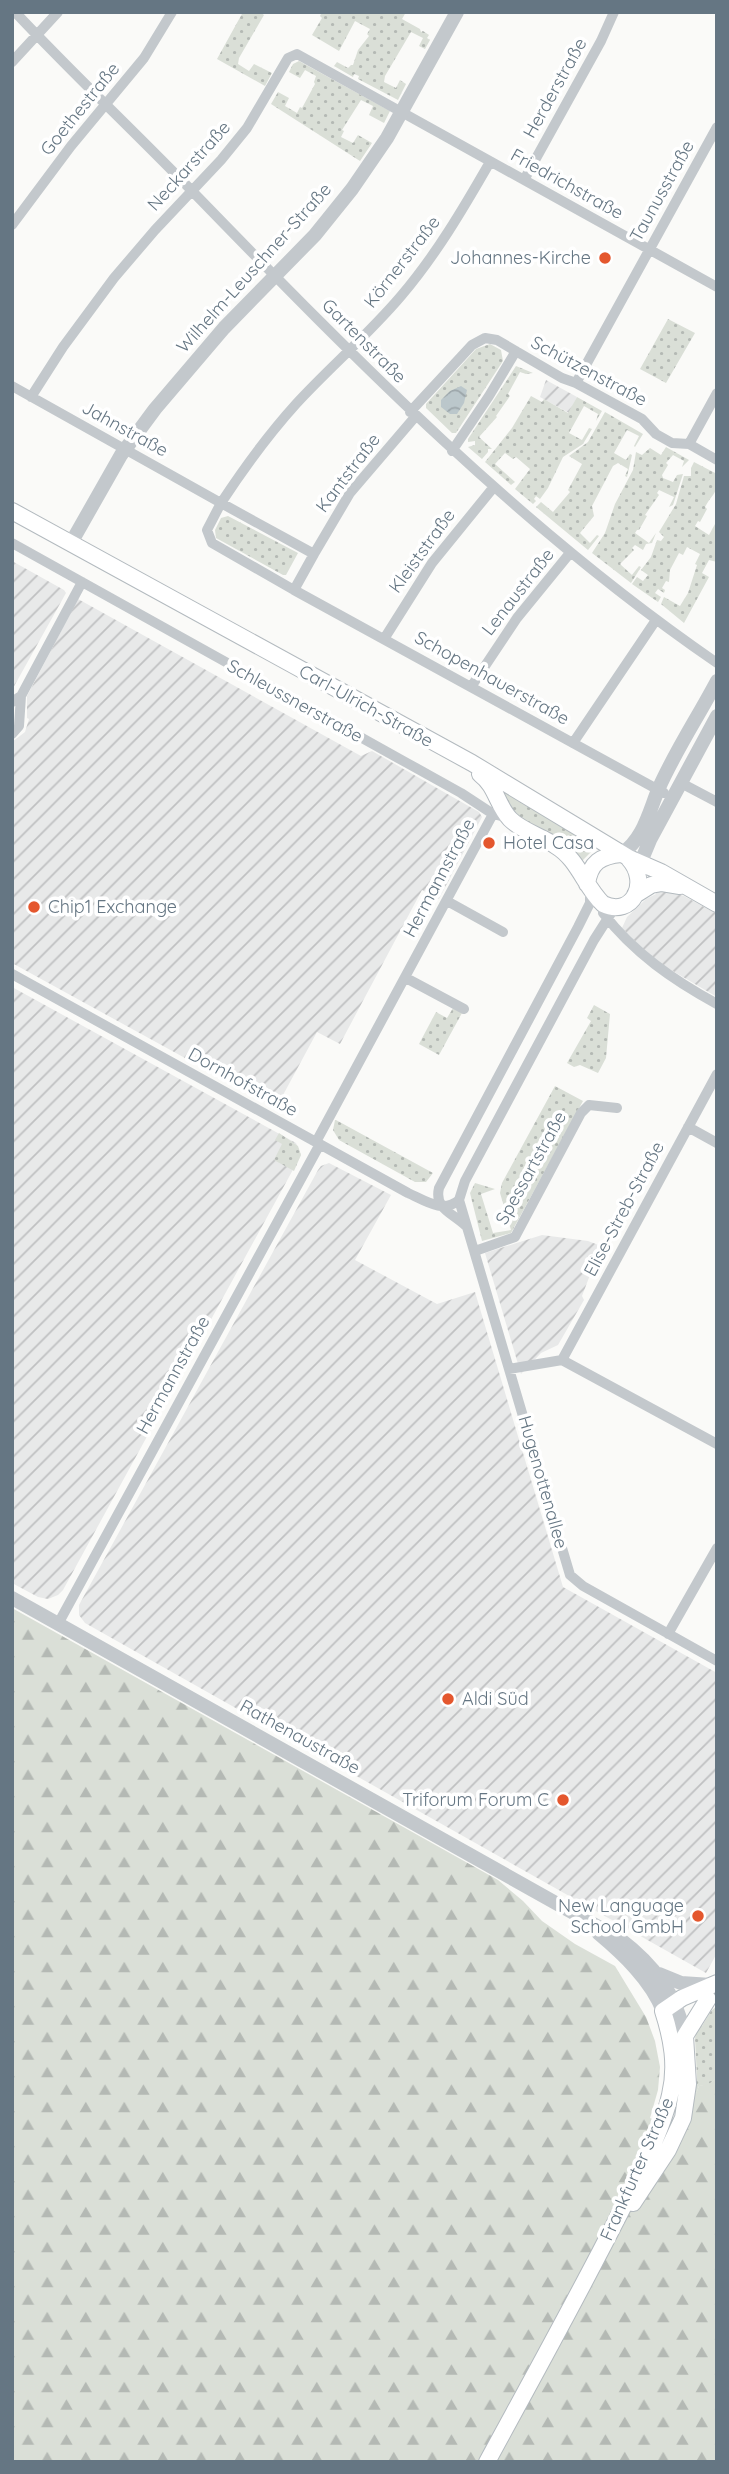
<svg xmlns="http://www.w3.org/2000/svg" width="729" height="2474" font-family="Quicksand,sans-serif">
<defs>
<pattern id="industrial-furrows" width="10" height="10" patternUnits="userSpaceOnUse" patternTransform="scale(1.75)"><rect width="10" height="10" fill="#e8e9e9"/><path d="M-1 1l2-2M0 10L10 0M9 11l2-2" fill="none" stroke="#c0c1c2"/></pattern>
<pattern id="grass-dots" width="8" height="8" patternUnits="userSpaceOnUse" patternTransform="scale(1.75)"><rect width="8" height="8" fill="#dadfd7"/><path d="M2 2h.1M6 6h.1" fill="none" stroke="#b4b9b4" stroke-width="1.8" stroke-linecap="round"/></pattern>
<pattern id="forest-firs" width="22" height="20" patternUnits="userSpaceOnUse" patternTransform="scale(1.75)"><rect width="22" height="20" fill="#dadfd7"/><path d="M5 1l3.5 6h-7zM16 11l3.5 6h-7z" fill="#b4b9b4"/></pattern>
<pattern id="water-waves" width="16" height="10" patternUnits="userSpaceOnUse" patternTransform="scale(1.75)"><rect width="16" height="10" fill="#bbc7cb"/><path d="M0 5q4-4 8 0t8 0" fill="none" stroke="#9ca6aa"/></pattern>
</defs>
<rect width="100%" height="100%" fill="#fafaf8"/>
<!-- industrial -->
<path fill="url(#industrial-furrows)" d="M546,380L577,397L569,413L540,397Z
M12,561L64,590L66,593L12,690Z
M78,599L361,756L372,751L479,812L482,817L439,899L422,890L340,1044L317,1032L276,1108L12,963V742L25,732L29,719L27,718V696Z
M664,890L684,896L717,914V997L654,960L622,928L627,917L646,899L656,894L655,891Z
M12,987L296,1143L301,1155L63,1590L58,1595L48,1599L38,1597L12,1583Z
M329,1163L391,1195L355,1260L437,1304L475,1292L563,1587L717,1673V1953L706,1973L85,1623L79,1615V1605L318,1170L321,1166Z
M542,1235L588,1241L601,1246L582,1296L584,1300L558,1345L541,1353L521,1374L485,1253Z"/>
<!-- grass -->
<path fill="url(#grass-dots)" d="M243,12H260L264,15L239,58L238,64L249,71L254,64L272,73L265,86L217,59Z
M322,12H406L402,19L420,29L421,32L423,31L429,35L427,38L430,40L425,49L419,46L423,38L411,32L385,76L384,82L396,88L400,80L406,84L398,100L358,79L359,76L354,74L353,77L334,66L337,62L348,68L351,65H353L358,50L369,36L367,34L370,29L355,21L339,51L312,35L322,18L320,16Z
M299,61L390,111L384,123L369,115L373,106L361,100L342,130L344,131L341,137L353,143L358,135L372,143L360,161L271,104L278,92L289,98L285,106L297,113L300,107L302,108L315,84L314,82L316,76L305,70L300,78L289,72L293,64Z
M668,319L695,333L666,383L640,369Z
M490,344L501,350L503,361L456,433H452L426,408V404L476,349Z
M516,366L533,373L526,374L520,372L508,394L510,396L496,416L497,417L479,437L492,449H488V452L482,459L468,447L475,445V441L468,442V439Z
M531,396L542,402L544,399L568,413L577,397L602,411L596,421L598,414L584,406L569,433L582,440L589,428L592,429L583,444L563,457L548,488L540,499L536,496L534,499L536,501L533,504L515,489L530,469L516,457L513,459L505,453L495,464L515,482L511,485L485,462L512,428Z
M605,412L643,434L635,447L634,446L639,436L627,430L614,453L626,460L630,454L632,455L627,477L625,476L628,469L618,463L613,466L592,506L594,516L580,533L590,543L597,535L599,536L588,550L536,507L541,502L553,512L570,492L568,490L582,464L569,456L588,442Z
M666,447L689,460L682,467L684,461L673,455L666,463L668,465L662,475L663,478L673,482L677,475L683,474L673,505L669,507L674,497L659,490L657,493L659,495L645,515L647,516L639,530H637L635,533L649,543L656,533L652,543L646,544L643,550L635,545L632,548L634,550L620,564L632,575L639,566L641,567L631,583L592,553L605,533L615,504L633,470L636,452L642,455L650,448L661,455Z
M694,462L717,474C717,497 713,492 705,507L707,509L700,522L698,521L695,526L709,535L715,524L717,525V562L709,560L702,573L709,577L684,623L661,604L664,597L680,606L688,593L697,565L695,564L700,554L687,547L683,555L679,553L670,570L669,582L666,581L662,588L665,590L664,593L658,589L655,593L661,597L658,602L632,584L637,577L643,581L648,575L641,570L651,557L657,540L661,541L664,537L659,532L676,504L684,476H691V468Z
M228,516L298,553L286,575H283L216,538L215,530L221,518Z
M501,789L598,845L578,865L516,817Z
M594,1005L610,1014L606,1058L598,1073L580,1065L574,1067L567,1063L591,1021L587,1018Z
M453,1008L462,1013L439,1055L419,1044L436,1012L447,1018Z
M555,1086L583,1101L511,1233L482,1241L470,1193L475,1183L495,1189L481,1194L493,1233L511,1230L500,1193L502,1183Z
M335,1120H336L433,1173L426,1182H415L339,1140L333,1130Z
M279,1133L298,1146L301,1155L294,1171L274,1160L282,1144L275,1140Z
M717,2006L715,2079L709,2085L699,2086L693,2103L697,2078L695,2039L697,2023L702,2026L711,2011Z"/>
<!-- forest -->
<path fill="url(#forest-firs)" d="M12,1608L498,1880L523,1901L542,1921L575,1944L615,1966L646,2017L655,2041L660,2067L658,2090L650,2118L680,2133L699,2086C709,2084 715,2083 717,2072V2462H12Z"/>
<!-- water -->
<path fill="url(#water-waves)" d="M461,386L467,390L464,403L457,414H450L441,407V400L450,391Z"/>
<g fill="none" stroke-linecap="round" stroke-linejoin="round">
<!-- secondary casing -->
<g stroke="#b3babf" stroke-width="18">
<path id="secondary" d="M12,511L472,763L629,858L661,872L717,904
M480,774C496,786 497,805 510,819C522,831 541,836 556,846C578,859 585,887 603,904C633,918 650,882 629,859
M587,884C590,862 601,856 621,854
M635,895L651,885L662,883L680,886
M663,2011L682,1998L717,1983
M633,2203L668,2150L683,2118L688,2084L685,2036L708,1999
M487,2462C531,2381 576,2300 618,2217C635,2183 662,2132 670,2095C677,2066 672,2039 663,2011"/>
</g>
<!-- minor -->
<path stroke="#c3c8cc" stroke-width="10" d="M15,12C73,74 135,132 194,193C358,362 522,529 717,663
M12,62L58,12
M524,180L601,41L614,12
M12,225L71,146L144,58L172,12
M576,383L717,127
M12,386L221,503C244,468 268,435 296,404C330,367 368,335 401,296C436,255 463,209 490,162
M31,397L63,347L114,278L155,230L221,160L247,128L288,58L297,54L717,287
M410,412L472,345L485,338L497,340L562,378L576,383L642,419L656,434L672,443L689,444L717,460
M689,444L717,393
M452,451L489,396L516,351
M221,503L314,554L294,590L212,543L207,530Z
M12,543L407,763L461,793L493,814L509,818
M314,554L350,493L415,417
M294,590L664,793
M384,639L432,563L493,488
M471,687L517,618L570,553
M12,702L21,696L82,582
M12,734L19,726L21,696
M573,743L656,620
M681,783L717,802
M447,901L503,932
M615,907L594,940L465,1181L459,1200L570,1575L583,1586L717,1661
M603,913C634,953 673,980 717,1004
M12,974L408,1193C424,1200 443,1214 459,1200
M406,978L464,1009
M688,1127L717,1143
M316,1142L493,814
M466,1226C453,1213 434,1209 439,1188L578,927L590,903V889
M475,1251L515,1237L581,1113L589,1105L617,1108
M562,1360L717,1074
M509,1369L562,1360L717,1444
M58,1624L320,1144
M668,1634L717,1548"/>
<!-- tertiary -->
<path stroke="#c3c8cc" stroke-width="14" d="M71,543L121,455L155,409L224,328L315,235L352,189L387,138L457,12
M621,854C643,840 649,812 658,790C674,753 698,717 717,681
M640,875V864L650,840L717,716
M12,1598L620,1939C654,1965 676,1994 685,2036
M598,1933C623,1954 651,1980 663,2011
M659,1974L681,1983L711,1985"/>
<!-- secondary -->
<use href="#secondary" stroke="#fff" stroke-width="16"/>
</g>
<!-- markers -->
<g fill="#e4572e" stroke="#fff" stroke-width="2.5">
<circle cx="605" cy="258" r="7"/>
<circle cx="489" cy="843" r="7"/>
<circle cx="34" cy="907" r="7"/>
<circle cx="448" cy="1699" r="7"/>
<circle cx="563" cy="1800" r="7"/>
<circle cx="698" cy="1916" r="7"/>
</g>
<g text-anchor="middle" stroke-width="7" stroke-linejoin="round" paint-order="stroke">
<!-- street labels -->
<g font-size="18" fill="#657683" stroke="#fff">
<text transform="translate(555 88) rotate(-61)" y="6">Herderstraße</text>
<text transform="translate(80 109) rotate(-51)" y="6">Goethestraße</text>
<text transform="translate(189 166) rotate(-48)" y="6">Neckarstraße</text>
<text transform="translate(567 184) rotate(29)" y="6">Friedrichstraße</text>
<text transform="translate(662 191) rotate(-61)" y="6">Taunusstraße</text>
<text transform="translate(402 262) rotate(-52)" y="6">Körnerstraße</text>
<text transform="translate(254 268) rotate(-48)" y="6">Wilhelm-Leuschner-Straße</text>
<text transform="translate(364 341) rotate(45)" y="6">Gartenstraße</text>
<text transform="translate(589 371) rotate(28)" y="6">Schützenstraße</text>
<text transform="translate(125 429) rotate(29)" y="6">Jahnstraße</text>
<text transform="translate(348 473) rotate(-53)" y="6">Kantstraße</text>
<text transform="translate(422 551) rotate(-54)" y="6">Kleiststraße</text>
<text transform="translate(518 592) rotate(-52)" y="6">Lenaustraße</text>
<text transform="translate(492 678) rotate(29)" y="6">Schopenhauerstraße</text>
<text transform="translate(295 701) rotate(29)" y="6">Schleussnerstraße</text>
<text transform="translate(366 706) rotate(29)" y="6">Carl-Ulrich-Straße</text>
<text transform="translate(439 878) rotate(-62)" y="6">Hermannstraße</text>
<text transform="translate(243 1082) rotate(29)" y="6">Dornhofstraße</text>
<text transform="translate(531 1168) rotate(-61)" y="6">Spessartstraße</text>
<text transform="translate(624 1209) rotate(-62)" y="6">Elise-Streb-Straße</text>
<text transform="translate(173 1375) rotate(-61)" y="6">Hermannstraße</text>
<text transform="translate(543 1482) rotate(74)" y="6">Hugenottenallee</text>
<text transform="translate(300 1737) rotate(29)" y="6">Rathenaustraße</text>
<text transform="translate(637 2169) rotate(-66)" y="6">Frankfurter Straße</text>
</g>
<!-- poi labels -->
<g font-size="18" fill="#657683" stroke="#fff" text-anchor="end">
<text x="591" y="264">Johannes-Kirche</text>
<text x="503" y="849" text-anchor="start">Hotel Casa</text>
<text x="48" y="913" text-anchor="start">Chip1 Exchange</text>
<text x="462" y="1705" text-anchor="start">Aldi Süd</text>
<text x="549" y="1806">Triforum Forum C</text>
<text x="684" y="1912">New Language<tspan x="684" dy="21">School GmbH</tspan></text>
</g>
</g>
<!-- border -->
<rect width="729" height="2474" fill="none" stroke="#657683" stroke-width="28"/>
</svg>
